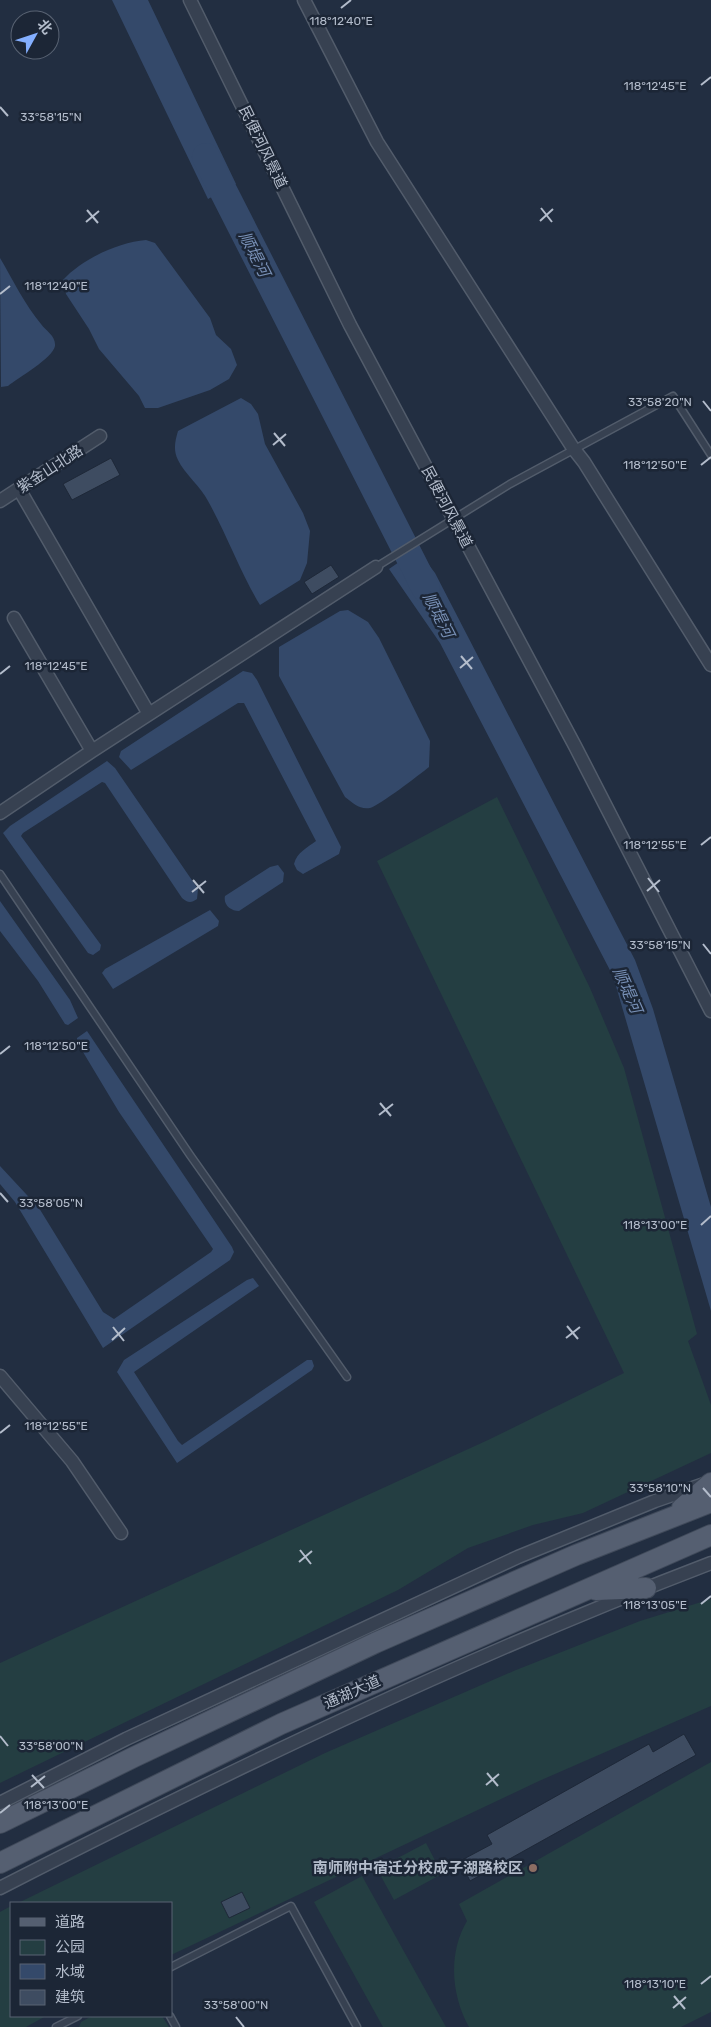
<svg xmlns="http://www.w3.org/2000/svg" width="711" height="2027" font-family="Rubik,'Noto Sans SC',sans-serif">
<rect width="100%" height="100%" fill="#222e41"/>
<!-- green -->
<path fill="#243e42" d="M497,797L590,988L624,1068L697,1334L688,1341L711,1405V1453L583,1513L533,1525L468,1548L398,1590L0,1783V1663L488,1440L624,1373L377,861Z
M711,1599V1706L539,1781L171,1955V1903H18L325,1753L516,1670L640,1621Z
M711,1762V2012L681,2027H469C451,1995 448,1953 467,1921L459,1904Z
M426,1843L442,1874L394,1900L377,1869Z
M362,1876L446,2027H383L314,1902Z
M11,1906V2016H46L26,2027H0V1912Z
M92,2016H162L169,2027H79L81,2022Z"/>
<!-- water -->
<path fill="#34496a" d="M112,0H148L236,184L208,199Z
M146,240L155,243L210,318L216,335L231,349L237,365L229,379L210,390L158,408H145L139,396L99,349L89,329L66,294L63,280C81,260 118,242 146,240Z
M0,258C13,280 25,305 41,324C46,331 56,336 55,346C53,358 18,378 8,386L1,387Z
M241,398L251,404L258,414L265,444L303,513L310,531L307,563L300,580L260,605C240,572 227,535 208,501C201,487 184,473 178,460C173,450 175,441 178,431Z
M415,551L422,556L435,573L635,960L653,1009L711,1207V1311L613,976L440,643L389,569Z
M348,610L368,622L379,638L430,741L429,767C419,775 380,805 370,808C360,810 353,803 345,797L279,676V647L340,611Z
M243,671L252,673L257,680L341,847L339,854L303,874L297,870L294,864C297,852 307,848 316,841L244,703H238L131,770L119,757L121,751Z
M107,761L115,768L198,889L197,899C191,903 188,903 182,898L105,783L102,782L23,833L21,836L101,945L100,950L93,955L88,953L3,833L10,826Z
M278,865L284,873L283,882L280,884L239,911C231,911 223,905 225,896L270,867Z
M0,901L70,1000L78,1018L68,1025L65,1024L38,981L0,931Z
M210,910L219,921L218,926L113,989L102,973L105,969Z
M87,1031L232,1247L234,1252L230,1260L103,1348L15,1202L0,1184V1166L39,1208L103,1312L114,1319L211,1252L213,1249L119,1112L77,1042V1038Z
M253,1278L259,1286L134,1372L178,1441L182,1445L307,1360H312L314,1366L312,1370L177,1463L117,1372L124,1360L247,1280Z"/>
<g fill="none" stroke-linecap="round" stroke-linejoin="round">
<!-- river -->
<path stroke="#34496a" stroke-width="28" d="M206,157L426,589"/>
</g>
<!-- building -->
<path fill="#3e4c61" stroke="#1e2838" d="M111,458L120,475L72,500L63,484Z
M331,565L339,577L312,594L304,582Z
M684,1734L696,1755L470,1881L460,1861L492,1844L487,1835L649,1744L653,1752Z
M242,1892L250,1908L229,1918L221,1902Z"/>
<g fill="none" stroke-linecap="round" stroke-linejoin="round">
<!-- service casing -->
<g stroke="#525c6b" stroke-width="9">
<path id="service" d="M376,567L510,484L673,396L711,455
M0,874L190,1155L347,1377
M171,1967L291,1906L357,2027
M170,2016L176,2027
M56,2027L78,2016"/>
</g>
<!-- minor casing -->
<g stroke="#525c6b" stroke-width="15">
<path id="minor" d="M190,0L350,325L575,746L711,1011
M304,0L377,142L573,448L584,462L711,665
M19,489L149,714
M0,501L100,436
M14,618L92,751
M0,813L92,751L376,567
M0,1376L72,1461L121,1533
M0,1803L126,1739L518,1557L655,1501L704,1484
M0,1888C232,1769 468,1656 711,1563"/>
</g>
<!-- primary casing -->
<g stroke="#404a5a" stroke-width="22">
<path id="primary" d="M682,1508L711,1483
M596,1590L646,1588
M0,1823L134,1757L375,1643L576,1555L711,1502
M0,1863L281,1724L711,1535"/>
</g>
<!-- service -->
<use href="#service" stroke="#374151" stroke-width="6"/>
<!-- minor -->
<use href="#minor" stroke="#374151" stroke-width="12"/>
<!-- primary -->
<use href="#primary" stroke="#555f71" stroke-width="20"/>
</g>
<!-- ticks -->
<path fill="none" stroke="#b3bccb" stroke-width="2" d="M341,8L351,0M701,85L711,77M0,107L8,116M541,208L552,222M87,210L98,223M540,221L553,209M86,222L99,211M0,294L10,286M703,401L711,411M274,433L285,446M273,445L286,434M701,465L711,457M461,656L472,669M460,668L473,657M0,674L10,666M701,845L711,837M648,878L659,892M193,880L204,893M647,891L660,880M192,892L206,881M703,944L711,954M0,1054L10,1046M380,1103L391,1116M379,1115L393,1104M0,1193L8,1202M701,1225L711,1216M567,1326L578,1339M113,1327L124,1341M566,1338L580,1327M112,1340L125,1328M0,1433L10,1425M703,1488L711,1497M300,1550L311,1564M299,1562L312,1551M701,1604L711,1596M0,1736L8,1746M487,1773L498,1786M32,1775L44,1788M486,1785L499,1774M31,1787L45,1776M0,1813L10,1805M701,1984L711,1976M674,1996L685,2009M673,2008L686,1997M236,2017L244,2027"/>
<!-- markers -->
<circle fill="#8d6e63" stroke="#1c2636" stroke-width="2" cx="533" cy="1868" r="5"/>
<g text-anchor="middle" stroke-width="5" stroke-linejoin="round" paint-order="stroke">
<!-- street labels -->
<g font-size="15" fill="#b3bccb" stroke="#1c2636">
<text transform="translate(263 147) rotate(64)" y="5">民便河风景道</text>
<text transform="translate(50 469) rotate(-33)" y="5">紫金山北路</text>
<text transform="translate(447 507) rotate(62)" y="5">民便河风景道</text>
<text transform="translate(352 1692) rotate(-24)" y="5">通湖大道</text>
</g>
<!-- poi labels -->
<g font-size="15" font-weight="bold" fill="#b3bccb" stroke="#1c2636" text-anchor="end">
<text x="523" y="1873">南师附中宿迁分校成子湖路校区</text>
</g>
<!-- water labels -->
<g font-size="16" font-style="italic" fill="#7890b6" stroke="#1c2636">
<text transform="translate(255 254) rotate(63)" y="6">顺堤河</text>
<text transform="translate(439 615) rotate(63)" y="6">顺堤河</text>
<text transform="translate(628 990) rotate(66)" y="6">顺堤河</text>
</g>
</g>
<g font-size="12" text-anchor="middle" fill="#b3bccb" stroke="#1c2636" stroke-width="5" stroke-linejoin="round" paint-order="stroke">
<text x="341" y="25">118°12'40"E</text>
<text x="655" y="90">118°12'45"E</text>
<text x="51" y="121">33°58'15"N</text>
<text x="56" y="290">118°12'40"E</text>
<text x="660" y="406">33°58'20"N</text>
<text x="655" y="469">118°12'50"E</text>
<text x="56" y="670">118°12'45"E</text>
<text x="655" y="849">118°12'55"E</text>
<text x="660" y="949">33°58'15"N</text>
<text x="56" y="1050">118°12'50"E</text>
<text x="51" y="1207">33°58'05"N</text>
<text x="655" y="1229">118°13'00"E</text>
<text x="56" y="1430">118°12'55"E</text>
<text x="660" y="1492">33°58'10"N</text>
<text x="655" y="1609">118°13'05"E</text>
<text x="51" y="1750">33°58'00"N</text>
<text x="56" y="1809">118°13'00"E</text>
<text x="655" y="1988">118°13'10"E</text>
<text x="236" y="2009">33°58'00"N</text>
</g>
<!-- legend -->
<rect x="10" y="1902" width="162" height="115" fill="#1c2636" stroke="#586272"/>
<rect x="20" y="1918" width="25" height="8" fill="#555f71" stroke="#586272"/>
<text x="55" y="1927" font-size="15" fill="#b3bccb">道路</text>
<rect x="20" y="1940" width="25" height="15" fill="#243e42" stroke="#586272"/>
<text x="55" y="1952" font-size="15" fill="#b3bccb">公园</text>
<rect x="20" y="1964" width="25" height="15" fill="#34496a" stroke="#586272"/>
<text x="55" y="1977" font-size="15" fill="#b3bccb">水域</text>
<rect x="20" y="1990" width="25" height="15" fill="#3e4c61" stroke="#586272"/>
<text x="55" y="2002" font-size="15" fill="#b3bccb">建筑</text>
<!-- north arrow -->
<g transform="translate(35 35) rotate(50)"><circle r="24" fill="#1c2636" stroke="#586272"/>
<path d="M0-4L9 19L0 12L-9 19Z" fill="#84afff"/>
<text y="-8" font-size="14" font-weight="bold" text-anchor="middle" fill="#b3bccb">北</text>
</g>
</svg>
